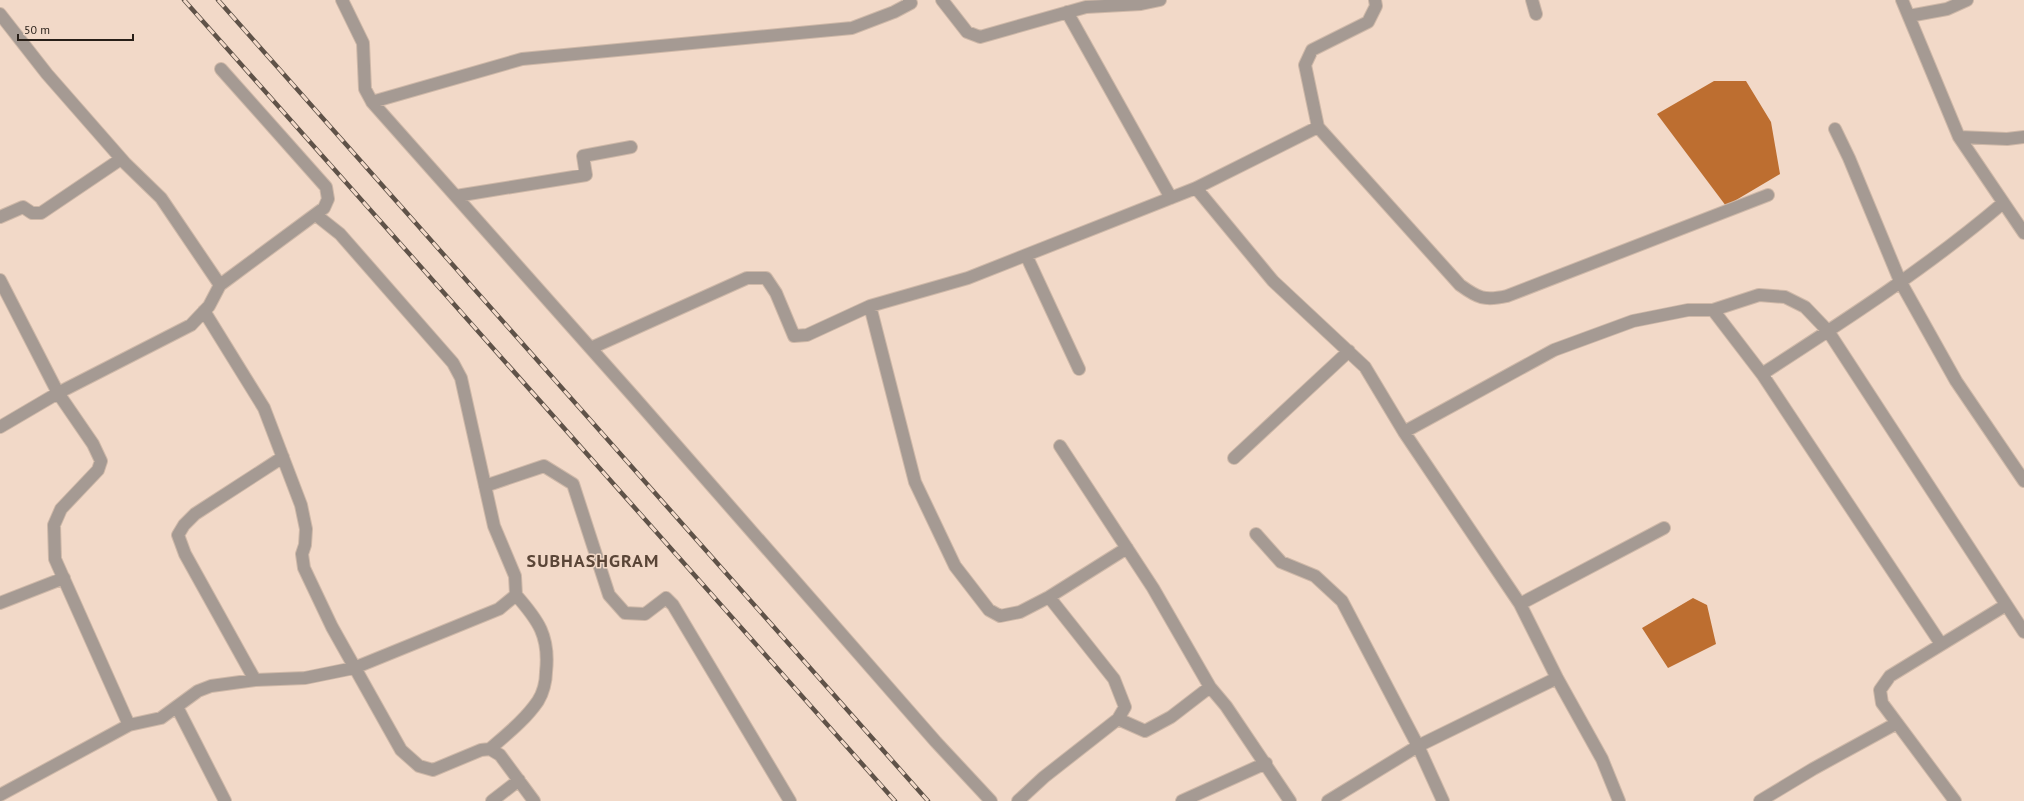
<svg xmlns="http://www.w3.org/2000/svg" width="2024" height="801" font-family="'PT Sans',sans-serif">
<rect width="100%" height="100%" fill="#f2d9c8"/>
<!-- water -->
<path fill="#bd6e30" d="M1714,81H1746L1771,122L1780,174L1726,206L1657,114Z
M1693,598L1707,605L1716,644L1668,668L1642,628Z"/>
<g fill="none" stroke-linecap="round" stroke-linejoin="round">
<!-- street casing -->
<g stroke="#ceb8a8" stroke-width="14">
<path id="street" d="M342,0L363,43L365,89L372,102
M909,0L911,3L894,12L852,28L522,59L372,102L634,397L936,742L991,801
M942,0L967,32L980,37L1086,7L1141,4L1160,0
M1532,0L1536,14
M1902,0L1959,137L2024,233
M1067,12L1171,198
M0,14L47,74L125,163L161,198L220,285
M1909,16L1947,9L1967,0
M1318,127L1460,285C1478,298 1484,301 1507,296L1768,195
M1835,129L1849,158L1900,281L1956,381L2024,481
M1959,137L2007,139L2024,137
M1196,188L1273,281L1365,367L1404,432L1520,604L1557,678L1602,759L1619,801
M456,196L586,175L583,156L631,147
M0,217L23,207L32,213H41L121,159
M1026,255L1079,369
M0,280L58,393L93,444L101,461L98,470L61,509L54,525L55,559L129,725
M870,306L915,482L955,566L989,610L1000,616L1020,612L1049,597L1127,548
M1713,310L1762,374L1941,644
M204,311L264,408L301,505L306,529L305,545L302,554L304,568L332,627L401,750L419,766L433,770L481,750L490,749L500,755L534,801
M591,348L747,278H766L776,293L794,336L807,335L870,306L968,278L1196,188L1318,127L1305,65L1312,50L1368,22L1376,6L1375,0
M1762,374C1844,321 1928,267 2003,203
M0,427L58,393L191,325L209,306L220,285L324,208L328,199L326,187L221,69
M1404,432L1554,350L1633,321L1688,310H1713L1759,295L1785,297L1805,307L1828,331L2024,632
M1060,446L1153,588L1210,687L1226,706L1290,801
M1234,458L1349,351
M485,486L544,466L573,484L609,595L625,613L645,614L666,598L673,605L790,801
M1256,534L1281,562L1315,576L1342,601L1418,746L1443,801
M0,603L64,578
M1520,604L1664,528
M255,680L185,554L178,535L184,525L195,514L283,457
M177,707L225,801
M1118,719L1145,731L1171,717L1210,687
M490,749C507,734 525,720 538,701C543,693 546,681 546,672C550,636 538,620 516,595
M0,795L129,725L161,718L198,691L211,686L255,680L305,678L354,668L499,609L516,595L515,576L494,526L461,378L453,363L340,234L316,215
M492,801L519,780
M1018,801L1044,777L1118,719L1125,707L1114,679L1049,597
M1182,801L1266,763
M1328,801L1418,746L1557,678
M1760,801L1813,769L1897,723
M1955,801L1882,703L1880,690L1890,676L2006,605"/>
</g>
<!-- street -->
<use href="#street" stroke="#a59a93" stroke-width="12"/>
<!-- rail casing -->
<g stroke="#5f5248" stroke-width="4.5">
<path id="rail" d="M184,0L895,801
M218,0L928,801"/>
</g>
<!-- rail -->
<use href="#rail" stroke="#f2d9c8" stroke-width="3" stroke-dasharray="9" stroke-linecap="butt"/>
</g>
<g text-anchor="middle" stroke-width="3" stroke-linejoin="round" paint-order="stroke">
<!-- district labels -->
<g font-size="18" font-weight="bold" letter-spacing="1" fill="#5a4537" stroke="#f2d9c8">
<text x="593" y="567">SUBHASHGRAM</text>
</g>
</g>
<!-- scale -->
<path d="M18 34v6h115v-6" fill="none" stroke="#281f18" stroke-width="2"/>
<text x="24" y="34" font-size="12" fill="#281f18" stroke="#f2d9c8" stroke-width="3" paint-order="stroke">50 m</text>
</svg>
